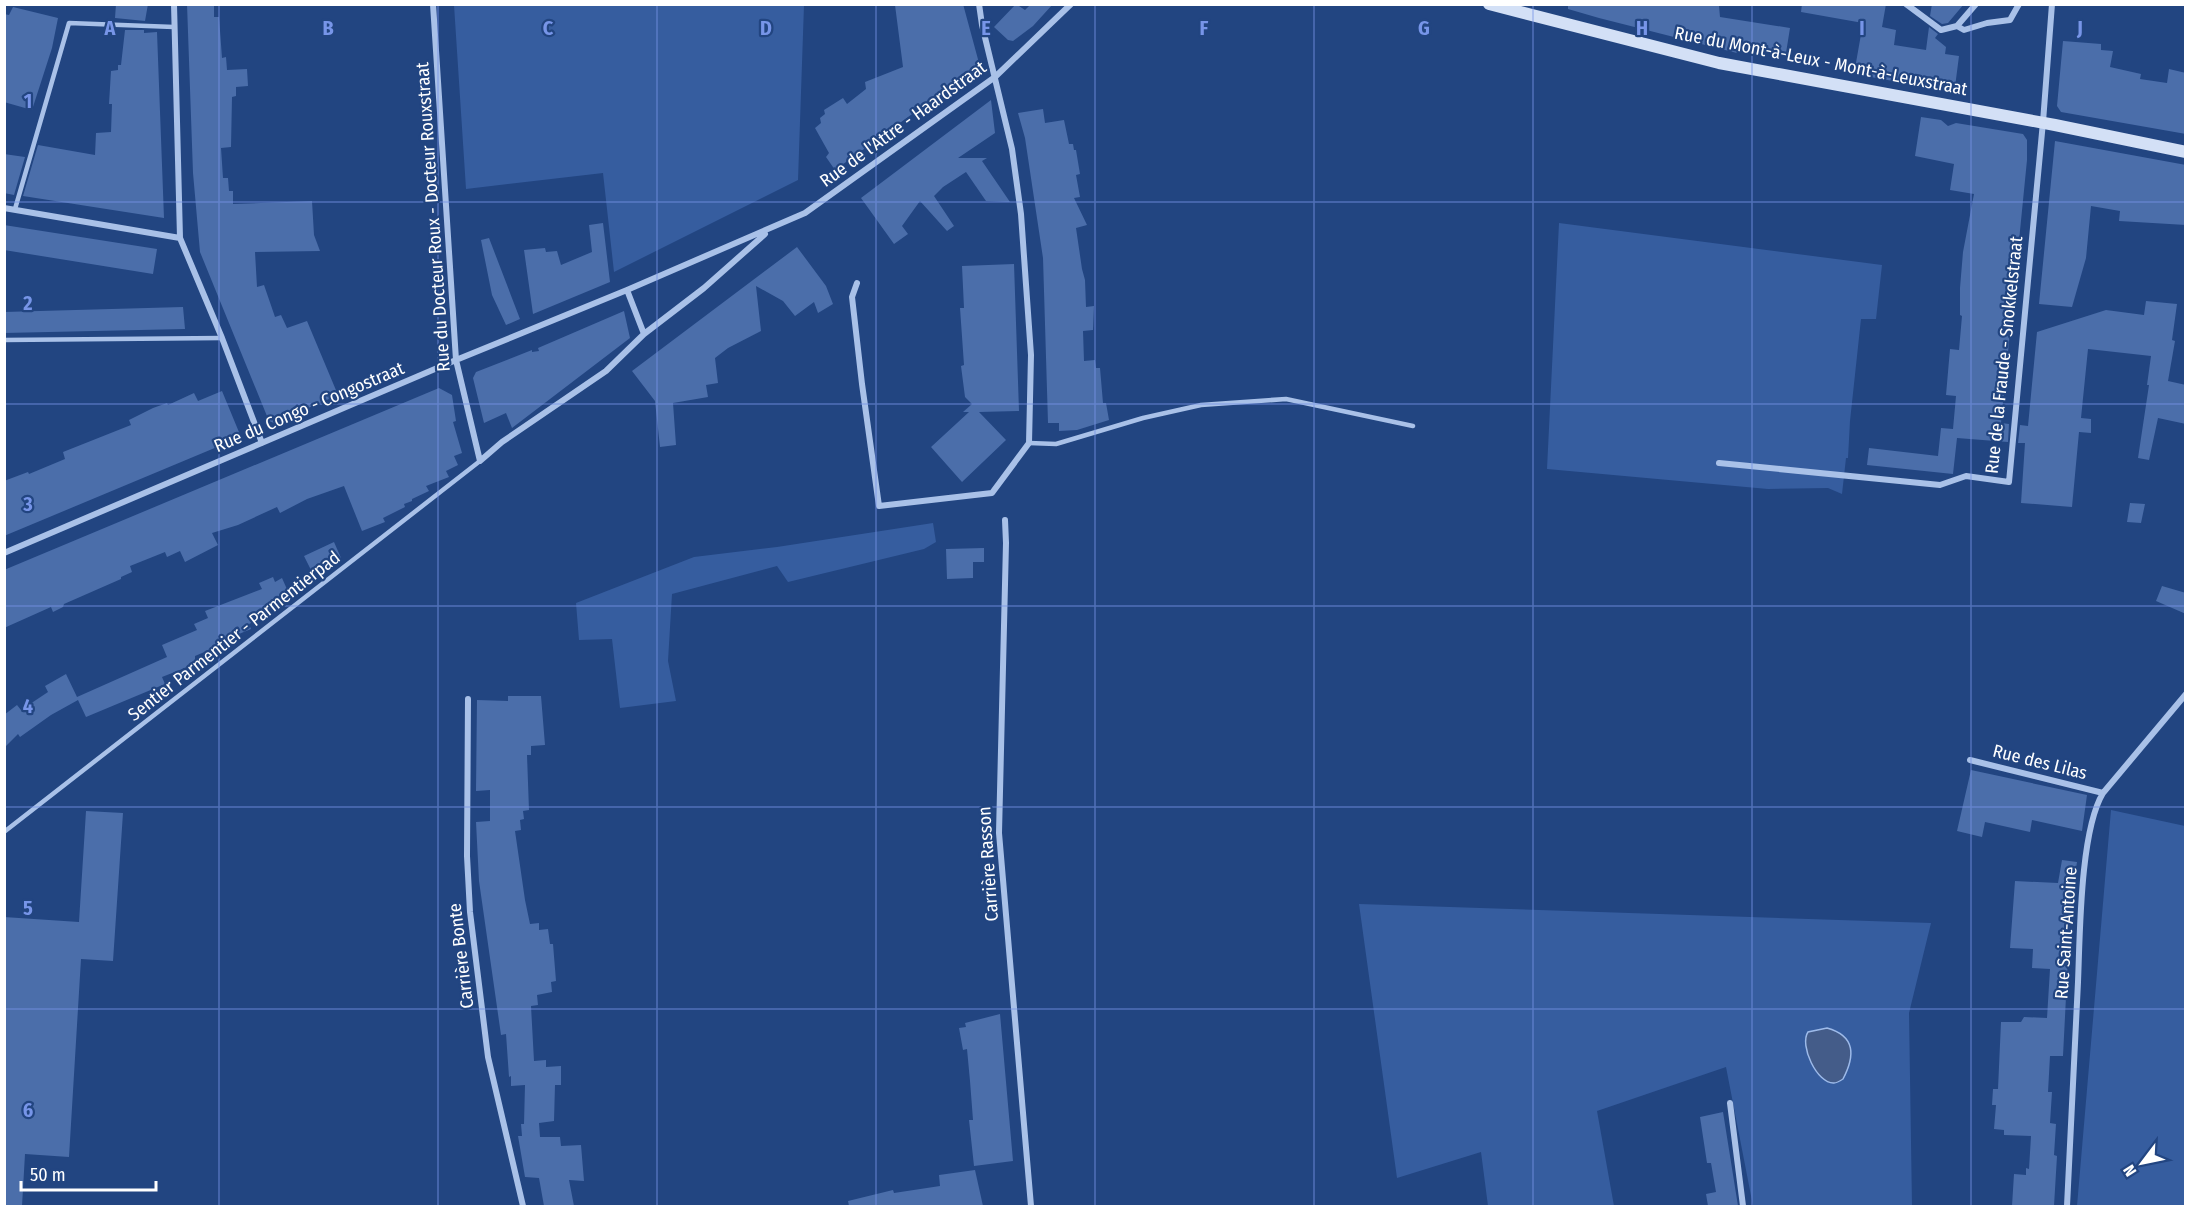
<svg xmlns="http://www.w3.org/2000/svg" width="2190" height="1211" font-family="'Fira Sans Condensed',sans-serif">
<rect width="100%" height="100%" fill="#224581"/>
<!-- green -->
<path fill="#365d9f" d="M454,5H804L798,180L614,272L603,173L466,189Z
M1559,223L1882,265L1876,319H1861L1850,421L1848,458H1846L1842,494L1828,488L1768,489L1547,469Z
M933,523L936,542L924,549L788,582L777,566L672,594L668,661L676,701L620,708L612,639L579,640L576,603L694,557L777,547Z
M2111,810L2185,826V1206H2077Z
M1359,904L1931,923L1909,1013L1912,1206H1753L1726,1067L1597,1111L1614,1206H1488L1481,1152L1397,1178Z"/>
<!-- water -->
<path fill="#445c89" stroke="#9dbae9" stroke-width="1.5" d="M1827,1028C1856,1036 1855,1056 1843,1079C1840,1081 1837,1083 1834,1083C1817,1084 1799,1045 1808,1032Z"/>
<!-- building -->
<path fill="#4b6eaa" d="M116,4H148L145,21L115,18Z
M187,4H214V17H219L222,58L226,57L227,70L247,69L248,86L236,87V96L232,97L231,147L221,148L223,178H228L229,191H233V204L312,201L314,235L320,251L255,252L257,287L264,285L275,317L281,315L287,328L307,321L338,395L274,423L269,421L200,252L193,173Z
M963,4L979,63L977,67L835,170L826,157L829,153L815,128L821,123L820,118L825,114L824,110L843,98L847,104L866,89L865,82L903,67L895,5Z
M1016,4L1025,10L1031,4H1053L1033,26L1013,41L1008,40L994,27Z
M1568,4H1713L1719,6L1720,17L1790,28L1786,53L1738,47L1737,53L1599,18L1568,9Z
M1802,4H1886L1882,27L1896,30L1894,45L1926,50L1929,27L1938,34L1935,38L1946,47L1945,54L1959,56L1955,87L1949,91L1854,74L1863,23L1801,12Z
M1932,4H1964L1948,23L1942,24L1930,16Z
M13,7L58,18L52,48L32,110L4,102V14L9,15Z
M125,30H144V33L157,32L164,218L23,196L38,145L95,155L96,133L111,132L112,104H109L111,71L118,70V65H121Z
M2063,41L2101,44V50L2113,51L2110,67L2141,74L2140,79L2167,83L2169,69L2186,73V134L2061,112L2057,106Z
M991,100L995,133L958,158H987L982,161L1010,202L986,201L966,172L943,187L934,196L954,226L947,231L920,201L902,226L908,234L894,244L861,198Z
M1043,109L1045,123L1064,120L1069,144H1073L1074,150H1076L1080,174L1076,175L1080,197L1074,198L1087,225L1076,228L1082,269L1085,280L1086,307L1094,306L1093,330L1083,331L1084,361L1095,360L1096,368H1100L1103,403H1106L1109,420L1077,430L1059,431V423H1048L1043,258L1025,138L1018,113Z
M1921,117L1941,120L1948,126L1956,123L2023,134L2027,140V160L2001,423L2009,424L2008,442L1957,438L1953,474L1867,465L1869,448L1938,456L1941,428L1953,429L1956,396L1946,395L1950,349L1959,350L1962,316L1960,315V288L1963,252L1974,194L1950,190L1954,164L1915,156Z
M2055,141L2186,165V225L2119,221L2120,211L2091,206L2086,258L2072,307L2039,304Z
M4,154L25,157L14,195L4,193Z
M603,223L610,282L533,314L524,250L545,248L546,252L557,251L561,265L592,252L589,225Z
M4,225L157,249L153,274L4,250Z
M489,238L520,319L506,325L492,295L481,240Z
M797,247L826,286L833,304L818,313L814,302L795,316L783,301L756,286L761,331L728,348L715,358L718,383L706,385L708,397L673,403L676,445L660,447L655,401L632,371Z
M1014,264L1019,411L979,412L1006,440L962,482L931,447L969,412H963L972,404L965,397L961,366L964,365L960,308H964L962,266Z
M2146,301L2177,304L2172,340L2175,341L2168,381L2186,385V424L2158,418L2149,460L2138,458L2149,385H2147L2151,356L2088,349L2081,418L2091,419V433L2079,432L2072,507L2021,503L2025,443H2018L2020,425L2028,426L2037,332L2106,310L2144,315Z
M183,307L185,329L4,333V312Z
M624,311L630,338L512,428L506,413L484,423L473,378L476,372L532,350V352L539,351L538,348Z
M439,388L452,395L456,421L453,422L462,453L454,456L458,465L446,471L449,477L426,486L429,491L412,499V501L404,504L405,507L383,518L385,522L362,531L344,486L307,499L280,513L277,507L238,525L212,533L218,545L185,562L180,551L167,557L165,552L130,566L132,572L121,577V579L64,604L63,607L53,612L51,607L4,628V570Z
M222,391L241,437L4,536V481L28,472L29,474L65,459L63,452L131,425L129,420L153,408L167,403L168,405L194,393L198,401Z
M2130,503L2145,504L2141,523L2127,522Z
M334,542L341,558L311,570L304,556Z
M984,548V562H973V578L947,579L946,549Z
M273,577L275,582L282,578L290,596L281,599L283,603L258,614L260,619L249,624L251,629L227,639L228,642L195,656V664L162,677L165,684L86,717L78,700L51,715L20,737L18,734L4,748V715L17,705L21,710L48,692L45,686L66,674L77,697L167,657L162,645L197,630L194,624L208,618L205,611L262,589L259,583Z
M2162,586L2186,593V614L2156,601Z
M508,696H541L545,745L531,746V755H527L529,810L523,811L524,819L520,820L521,830L515,831L525,900L530,924L539,923V930L548,929L550,944H553L556,981L551,982L552,992L537,995L538,1005L531,1006L534,1061L546,1060V1067L561,1066V1085H555L554,1121L539,1123L540,1137H560L561,1146L581,1145L584,1181L569,1180L574,1206H544L539,1178L525,1177L518,1136H522L521,1124H524L525,1085L511,1086V1076L509,1077L506,1034L501,1035L479,881L476,822L490,821V790L476,791L477,700L508,701Z
M1971,770L2087,795L2082,831L2032,820L2030,832L1985,822L1982,837L1957,831Z
M86,811L123,813L113,961L81,959L69,1157L25,1154L22,1206H4V917L79,922Z
M2062,860L2077,862L2071,899L2063,1056H2050L2048,1092H2052L2050,1123L2056,1124L2054,1155L2057,1156L2054,1206H2012L2014,1174L2026,1175V1168L2029,1169L2031,1136L2004,1135V1130L1994,1129L1996,1105H1992L1993,1089H1998L2001,1022H2021L2024,1017L2047,1018L2050,969L2032,968L2033,949L2010,948L2015,881L2058,883Z
M1000,1014L1013,1161L974,1166L969,1120H973L970,1081L967,1049L963,1050L959,1028L966,1027L965,1023Z
M1723,1112L1738,1206H1708L1706,1194L1716,1192L1711,1163H1707L1700,1117Z
M975,1170L983,1206H849L848,1201L893,1190L894,1193L940,1186L939,1175Z"/>
<g fill="none" stroke-linecap="round" stroke-linejoin="round">
<!-- service -->
<path stroke="#a9c1e8" stroke-width="4.5" d="M15,209L69,23L174,27
M4,340L222,338
M1029,443L1056,444L1143,418L1201,405L1286,399L1413,426
M4,832L480,461"/>
<!-- minor -->
<path stroke="#a9c1e8" stroke-width="6" d="M174,4L180,238L222,338L262,443
M433,4L456,360L480,461L502,442L606,371L644,334
M1906,4L1941,30L1957,26L1964,30L1987,23L2010,20L2019,4
M1957,26L1976,4
M4,208L180,238
M857,283L852,297L862,384L879,506L992,493L1029,443L1031,355L1021,214L1012,149L982,25L979,4
M627,290L644,334L704,288L765,234
M1719,463L1940,485L1966,476L2009,482L2043,122L2052,4
M1005,520L1006,543L999,833L1031,1206
M4,553L456,360L627,290L805,213L995,77L1071,4
M468,699L467,856L470,912L488,1057L523,1206
M1970,760L2103,793
M1730,1103L1743,1206
M2067,1206C2070,1132 2074,1057 2078,982C2080,935 2080,831 2103,793L2186,694"/>
<!-- secondary -->
<path stroke="#d3e0f6" stroke-width="12" d="M1489,4L1719,63L2055,125L2186,152"/>
</g>
<!-- grid -->
<path fill="none" stroke="#7795e8" stroke-width="1.5" stroke-opacity="0.55" d="M219,4V1206M438,4V1206M657,4V1206M876,4V1206M1095,4V1206M1314,4V1206M1533,4V1206M1752,4V1206M1971,4V1206M4,202H2186M4,404H2186M4,606H2186M4,807H2186M4,1009H2186"/>
<g text-anchor="middle" stroke-width="4.5" stroke-linejoin="round" paint-order="stroke">
<!-- street labels -->
<g font-size="18" fill="#fff" stroke="#224581">
<text transform="translate(1821 61) rotate(11)" y="6">Rue du Mont-à-Leux - Mont-à-Leuxstraat</text>
<text transform="translate(903 124) rotate(-36)" y="6">Rue de l'Attre - Haardstraat</text>
<text transform="translate(433 217) rotate(-94)" y="6">Rue du Docteur Roux - Docteur Rouxstraat</text>
<text transform="translate(2004 355) rotate(-84)" y="6">Rue de la Fraude - Snokkelstraat</text>
<text transform="translate(309 407) rotate(-23)" y="6">Rue du Congo - Congostraat</text>
<text transform="translate(234 636) rotate(-38)" y="6">Sentier Parmentier - Parmentierpad</text>
<text transform="translate(2040 762) rotate(14)" y="6">Rue des Lilas</text>
<text transform="translate(988 864) rotate(-94)" y="6">Carrière Rasson</text>
<text transform="translate(2066 933) rotate(-86)" y="6">Rue Saint-Antoine</text>
<text transform="translate(461 956) rotate(-97)" y="6">Carrière Bonte</text>
</g>
</g>
<g font-size="20" text-anchor="middle" font-weight="bold" fill="#7795e8" stroke="#224581" stroke-width="4.5" stroke-linejoin="round" paint-order="stroke">
<text x="110" y="35">A</text>
<text x="328" y="35">B</text>
<text x="548" y="35">C</text>
<text x="766" y="35">D</text>
<text x="986" y="35">E</text>
<text x="1204" y="35">F</text>
<text x="1424" y="35">G</text>
<text x="1642" y="35">H</text>
<text x="1862" y="35">I</text>
<text x="2080" y="35">J</text>
<text x="28" y="108">1</text>
<text x="28" y="310">2</text>
<text x="28" y="511">3</text>
<text x="28" y="713">4</text>
<text x="28" y="915">5</text>
<text x="28" y="1117">6</text>
</g>
<!-- border -->
<rect width="2190" height="1211" fill="none" stroke="#ffffff" stroke-width="12"/>
<!-- north arrow -->
<g transform="translate(2142 1163) rotate(238)" stroke="#224581" stroke-width="4.5" paint-order="stroke">
<path d="M0-4.5L10 22L0 15L-10 22Z" fill="#ffffff"/>
<text y="-9" font-size="16" font-weight="bold" text-anchor="middle" fill="#ffffff">N</text>
</g>
<!-- scale -->
<path d="M21 1181v9h135v-9" fill="none" stroke="#ffffff" stroke-width="3"/>
<text x="30" y="1181" font-size="18" fill="#ffffff" stroke="#224581" stroke-width="4.5" paint-order="stroke">50 m</text>
</svg>
